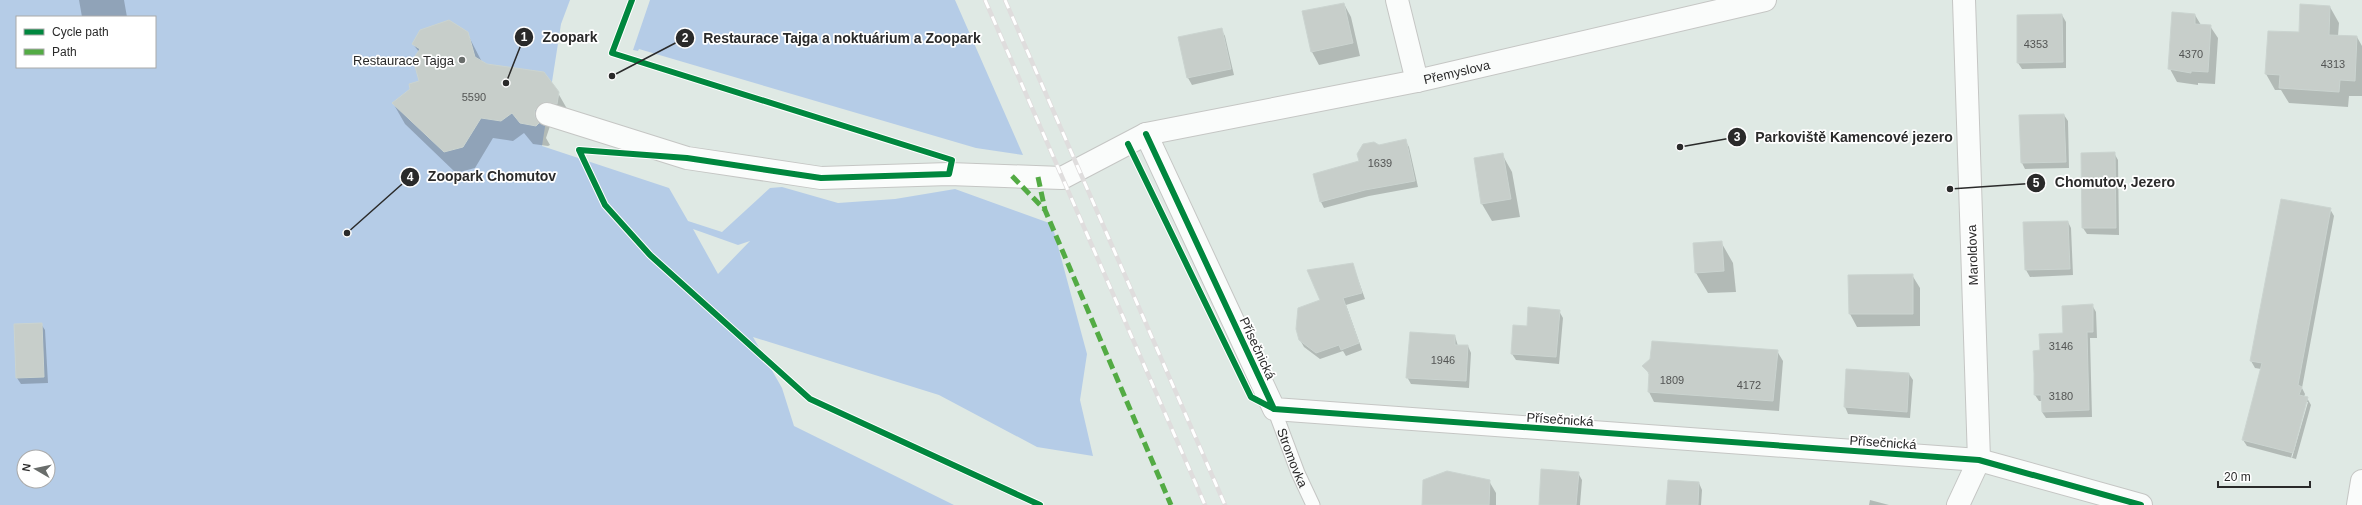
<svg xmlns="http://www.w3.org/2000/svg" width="2362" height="505" font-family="Arial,sans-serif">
<rect width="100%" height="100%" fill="#dfe9e4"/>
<!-- green -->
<path fill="#b5cce7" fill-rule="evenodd" d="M0,0H570L561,24L542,146L669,188L688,221L722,232L770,188L782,187L838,203L895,199L955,189L1052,224L1087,354L1080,400L1093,456L1037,447L939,395L753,337L782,388L794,426L954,505H0ZM17,17H155V67H17ZM693,229L738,245L750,241L718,274ZM24,457H48V481H24Z
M650,0H955L1023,155L976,148L639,49L638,51L633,50Z"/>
<!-- shadow -->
<path fill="#0003" fill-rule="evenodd" d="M79,0H124L127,17H82Z
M1344,4L1351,17L1360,56L1319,65L1312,52L1303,12Z
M2330,7L2339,23L2338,36L2357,37L2362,46V96H2349L2348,107L2289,103L2281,90H2275L2266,74L2300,33Z
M2062,15L2066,22V68L2022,69L2018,63Z
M2195,15L2201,25L2210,26L2218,38L2215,84L2198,83V85L2177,82L2170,69Z
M1221,29L1225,36L1234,75L1192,85L1188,78L1179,38Z
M467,33L482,62L558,93L570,114L550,126L546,138L550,145L548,146L533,144L524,133L513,141L493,138L475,168L456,173L405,124L393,103L421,81L419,52L413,44Z
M2064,115L2068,121L2069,168L2025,169L2022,163Z
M1405,140L1409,147L1418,187L1369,196L1324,208L1321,202L1379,146Z
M2114,153L2118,160L2119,235L2087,234L2083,228Z
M1502,154L1512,172L1520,217L1492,221L1482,204Z
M2330,209L2334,216L2302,388L2305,394L2304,397L2307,398L2311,405L2296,459L2247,446L2243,440L2261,369L2255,368L2251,361ZM2306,402H2308L2292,458H2291Z
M2068,222L2071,228L2073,275L2030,277L2026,270Z
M1721,242L1733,263L1736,292L1708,293L1696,273Z
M1353,265L1365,299L1346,305L1362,350L1346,356L1343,351L1320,359L1304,347L1300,340L1321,301Z
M1912,275L1920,288V326L1857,327L1850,314L1849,276Z
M2092,305L2096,312L2097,338H2090L2092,417L2046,418L2042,412V401H2039L2035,395L2041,351L2064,334Z
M1559,311L1563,318L1559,364L1516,360L1512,354L1527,327Z
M41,324L45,330L48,383L21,384L17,378Z
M1455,336L1458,346H1468L1471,353L1469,388L1411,384L1407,377Z
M1777,351L1783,361L1779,411L1654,402L1649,392L1650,376L1644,366Z
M1847,370L1909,374L1913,380L1910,418L1848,414L1845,407Z
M1578,473L1582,480L1580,505H1540Z
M1489,481L1496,493V505H1423Z
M1699,483L1702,490L1701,505H1667Z
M1870,500L1889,505H1869Z"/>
<!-- building -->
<path fill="#c7ceca" stroke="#cbd4d0" d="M1344,3L1353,43L1311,52L1302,11Z
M2300,4L2330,6L2329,35L2357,36L2355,81L2340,80L2339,92L2279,88L2280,75L2265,74L2268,31L2299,32Z
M2172,12L2195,14V24L2211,25L2208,72L2191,71V73L2168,69Z
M2062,14L2063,62L2017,63V15Z
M449,20L468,32L475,57L487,64L544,72L559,92L557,104L544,102L535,110V117L539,123L536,126L520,123L512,113L501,121L481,118L463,147L444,152L392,103L410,89L409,84L419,81L413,59L420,49L412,44L420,30Z
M1222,28L1231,69L1187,78L1178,37Z
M2064,114L2066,162L2021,163L2019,115Z
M1406,139L1415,181L1365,190L1320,202L1313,174L1359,161L1357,154L1363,144L1374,142L1379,145Z
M2115,152L2116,228H2082L2081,153Z
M1503,153L1511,199L1481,204L1474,158Z
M2281,199L2331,208L2298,385L2302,387L2299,395L2308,397L2293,453L2242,440L2262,363L2250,361Z
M2068,221L2070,269L2025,270L2023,222Z
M1722,241L1724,271L1695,273L1693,243Z
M1353,263L1362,293L1343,298L1359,343L1341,350L1339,345L1316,353L1299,340L1296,329L1298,308L1320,300L1307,270Z
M1913,274V314H1849L1848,275Z
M2093,304V332H2087L2089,410L2042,412L2041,395H2034V373L2033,351L2040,350L2039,334L2063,333L2062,306Z
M1528,307L1560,310L1556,357L1511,354L1513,325L1527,326Z
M42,323L44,377L16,378L14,324Z
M1410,332L1455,335V345H1468L1466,381L1406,378Z
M1652,341L1778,350L1773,401L1648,392L1649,373L1642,366L1650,359Z
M1846,369L1909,373L1907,412L1844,407Z
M1541,469L1579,472L1576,505H1539Z
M1447,471L1490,480L1489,505H1422L1423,480Z
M1668,480L1699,482L1698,505H1666Z"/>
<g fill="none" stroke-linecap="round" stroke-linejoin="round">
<!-- lane casing -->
<g stroke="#c5c6c4" stroke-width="15">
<g id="lane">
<path id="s1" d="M1274,409L1298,473L1313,505"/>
</g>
</g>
<!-- street casing -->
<g stroke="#c5c6c4" stroke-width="24">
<g id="street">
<path d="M1397,0L1417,81"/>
<path id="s2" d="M547,114L687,158L821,178L949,174L1062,178L1146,134L1417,81L1765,0"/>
<path d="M1146,134L1274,409L1979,460L2141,505"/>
<path d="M1958,505L1979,460L1964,0"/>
<path d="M2358,505L2362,481"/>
</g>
</g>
<!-- lane -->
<use href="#lane" stroke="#fafcfb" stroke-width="13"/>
<!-- street -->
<use href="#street" stroke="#fafcfb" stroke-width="22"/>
<!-- rail casing -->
<g stroke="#dfdddd" stroke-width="4.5">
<path id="rail" d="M985,0L1205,505
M1005,0L1225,505"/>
</g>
<!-- rail -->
<use href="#rail" stroke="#fff" stroke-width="3" stroke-dasharray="9" stroke-linecap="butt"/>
<!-- quiet -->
<path stroke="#53ab44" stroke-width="5" stroke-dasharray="10 5" stroke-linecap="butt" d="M1012,176L1045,210L1171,505
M1038,177L1045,210"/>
<!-- cycleway casing -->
<g stroke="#fff" stroke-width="8">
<path id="cycleway" d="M632,0L612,53L952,160L949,174L821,178L687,158L579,150L605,205L650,255L810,399L1040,505
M1146,134L1274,409
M1128,144L1251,397L1274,409L1979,460L2141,505"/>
</g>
<!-- cycleway -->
<use href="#cycleway" stroke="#00873e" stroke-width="6"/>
</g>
<!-- markers -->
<circle fill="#696d6b" stroke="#fff" stroke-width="1.5" cx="462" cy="60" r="4"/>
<g text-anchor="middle" stroke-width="3.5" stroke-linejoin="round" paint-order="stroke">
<!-- number labels -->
<g font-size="11" fill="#535554">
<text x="2036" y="48">4353</text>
<text x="2191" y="58">4370</text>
<text x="2333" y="68">4313</text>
<text x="474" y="101">5590</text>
<text x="1380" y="167">1639</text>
<text x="2061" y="350">3146</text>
<text x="1443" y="364">1946</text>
<text x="1672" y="384">1809</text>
<text x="1749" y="389">4172</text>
<text x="2061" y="400">3180</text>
</g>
<!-- poi labels -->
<g font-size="13" fill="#2a2a2a" stroke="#fff" text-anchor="end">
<text x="454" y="65">Restaurace Tajga</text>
</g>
<!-- street labels -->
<g font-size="13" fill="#2a2a2a" stroke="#fff">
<text dy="5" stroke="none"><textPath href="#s2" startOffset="935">Přemyslova</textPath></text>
<text transform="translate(1972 255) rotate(-92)" y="5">Maroldova</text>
<text transform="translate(1258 348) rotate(65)" y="5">Přísečnická</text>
<text transform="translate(1560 419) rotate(4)" y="5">Přísečnická</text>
<text transform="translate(1883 442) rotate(4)" y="5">Přísečnická</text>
<text dy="5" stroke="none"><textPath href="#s1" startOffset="52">Stromovka</textPath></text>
</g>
</g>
<!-- callouts -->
<path fill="none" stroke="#2a2a2a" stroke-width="1.5" d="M506 83L524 37M612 76L685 38M1680 147L1737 137M347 233L410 177M1950 189L2036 183"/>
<g fill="#2a2a2a" stroke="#fff" stroke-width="1.5">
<circle cx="506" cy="83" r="4"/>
<circle cx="612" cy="76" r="4"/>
<circle cx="1680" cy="147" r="4"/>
<circle cx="347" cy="233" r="4"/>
<circle cx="1950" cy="189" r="4"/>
<circle cx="524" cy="37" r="10"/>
<circle cx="685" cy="38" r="10"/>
<circle cx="1737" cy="137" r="10"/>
<circle cx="410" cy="177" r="10"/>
<circle cx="2036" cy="183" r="10"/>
</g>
<g font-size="12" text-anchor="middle" font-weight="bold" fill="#fff">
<text x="524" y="41">1</text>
<text x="685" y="42">2</text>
<text x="1737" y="141">3</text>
<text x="410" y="181">4</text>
<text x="2036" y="187">5</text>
</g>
<g font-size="14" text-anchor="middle" font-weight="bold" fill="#2a2a2a" stroke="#fff" stroke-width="3.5" stroke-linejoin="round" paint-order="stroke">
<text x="570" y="42">Zoopark</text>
<text x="842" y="43">Restaurace Tajga a noktuárium a Zoopark</text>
<text x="1854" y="142">Parkoviště Kamencové jezero</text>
<text x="492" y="181">Zoopark Chomutov</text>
<text x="2115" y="187">Chomutov, Jezero</text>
</g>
<!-- legend -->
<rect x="16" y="16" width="140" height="52" fill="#ffffff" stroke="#aaaaaa"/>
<rect x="24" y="29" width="20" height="6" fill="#00873e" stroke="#aaaaaa"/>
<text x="52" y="36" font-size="12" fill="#2a2a2a">Cycle path</text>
<rect x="24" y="49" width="20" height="6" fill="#53ab44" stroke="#aaaaaa"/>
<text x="52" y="56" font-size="12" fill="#2a2a2a">Path</text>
<!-- north arrow -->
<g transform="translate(36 469) rotate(279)"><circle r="19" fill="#ffffff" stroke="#aaaaaa"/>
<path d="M0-3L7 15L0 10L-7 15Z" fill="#696d6b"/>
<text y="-6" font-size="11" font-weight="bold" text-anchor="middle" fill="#2a2a2a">N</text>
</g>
<!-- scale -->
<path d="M2218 481v6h92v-6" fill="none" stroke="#2a2a2a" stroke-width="2"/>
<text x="2224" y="481" font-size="12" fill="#2a2a2a" stroke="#ffffff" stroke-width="3" paint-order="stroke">20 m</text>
</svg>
